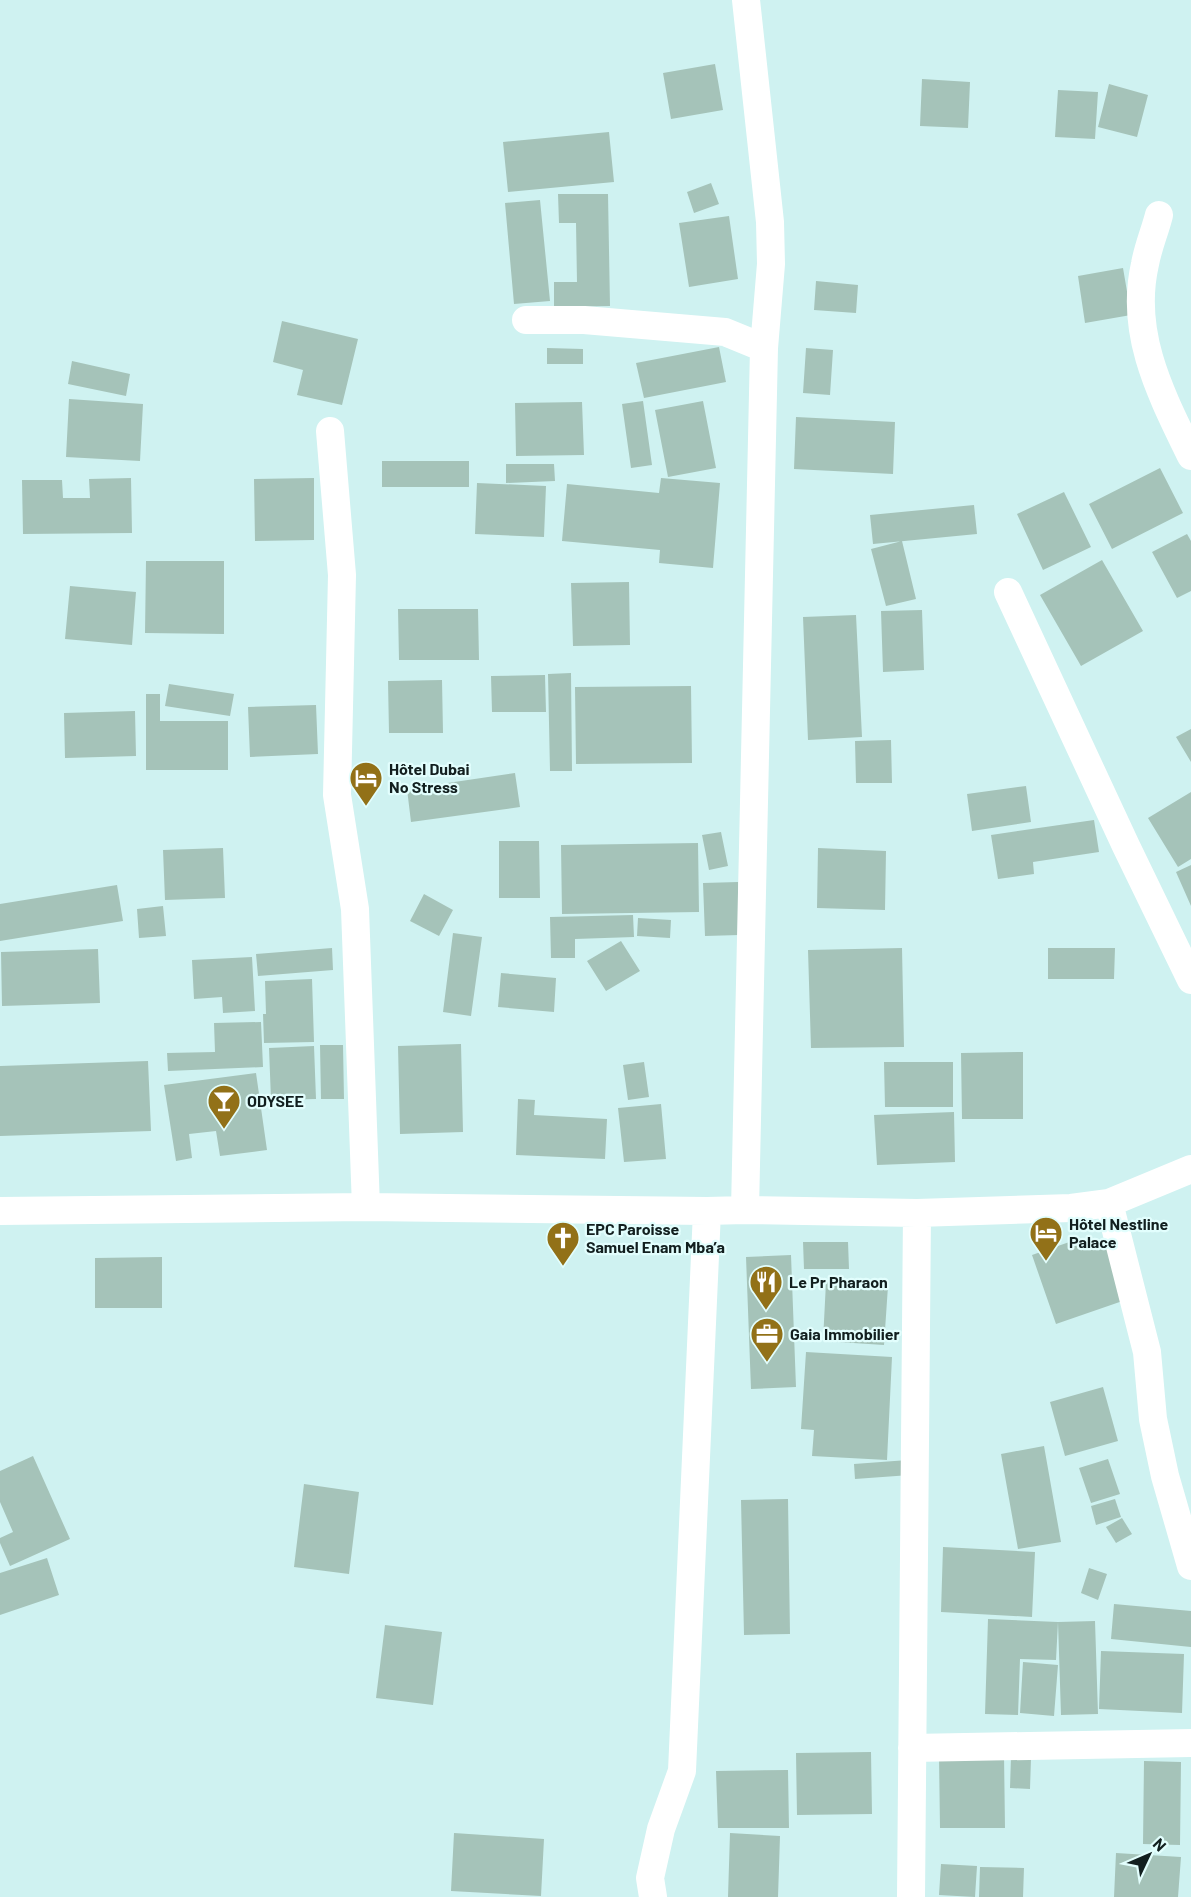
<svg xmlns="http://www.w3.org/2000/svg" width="1191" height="1897" font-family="Barlow,sans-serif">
<rect width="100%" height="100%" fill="#cff2f1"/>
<!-- building -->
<path fill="#a5c3b9" d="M715,64L723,110L671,119L663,73Z
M922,79L970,82L968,128L920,126Z
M1109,84L1148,95L1137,137L1098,127Z
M1058,90L1098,92L1095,139L1055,137Z
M609,132L614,182L508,192L503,142Z
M711,183L719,204L694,213L687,192Z
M558,194H608L610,306L554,307V282H577L576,223H559Z
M540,200L550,301L514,304L505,203Z
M729,216L738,279L689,287L679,223Z
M1123,268L1131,315L1085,323L1078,276Z
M816,281L858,285L856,313L814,310Z
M282,321L358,339L342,405L297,395L303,370L273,362Z
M719,347L726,382L644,398L636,363Z
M547,348L583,349V364H547Z
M806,348L833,350L830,395L803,393Z
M72,361L130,374L126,396L68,384Z
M69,399L143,404L140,461L66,457Z
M643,401L652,465L631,468L622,404Z
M703,401L716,468L668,477L655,410Z
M582,402L584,455L516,456L515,403Z
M796,417L895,422L893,474L794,469Z
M382,461H469V487H382Z
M506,464H554L555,481L506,483Z
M1160,468L1183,513L1112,549L1089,504Z
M131,478L132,533L23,534L22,480H62L63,498H90L89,479Z
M314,478V540L255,541L254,479Z
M661,478L720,483L713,568L659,563L660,550L562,541L567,484L659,493Z
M477,483L546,486L544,537L475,534Z
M1064,492L1091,547L1043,570L1017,514Z
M974,505L977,534L873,544L870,515Z
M1187,534L1191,541V591L1177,598L1152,552Z
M902,541L916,599L886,606L871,549Z
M1102,560L1143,631L1081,666L1040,595Z
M146,561H224V634L145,633Z
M629,582L630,645L573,646L571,583Z
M70,586L136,592L132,645L65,639Z
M398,609H478L479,660H399Z
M922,610L924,670L883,672L881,611Z
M856,615L862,737L808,740L803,617Z
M571,673L572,771H550L548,674Z
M545,675L546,712H492L491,676Z
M442,680L443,733H389L388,681Z
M169,684L234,694L230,716L165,706Z
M691,686L692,763L576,764L575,687Z
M146,694H160V721H228V770H146Z
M316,705L318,754L250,757L248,707Z
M135,711L136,756L65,758L64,713Z
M1191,729V762L1176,737Z
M891,740L892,783H856L855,741Z
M515,773L520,807L411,822L407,789Z
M1026,786L1031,822L972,831L967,794Z
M1191,792V859L1178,867L1148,818Z
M1094,820L1099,852L1033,862L1034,874L998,879L991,835Z
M721,832L728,866L709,870L702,835Z
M499,841H539L540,898H499Z
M698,843L699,912L562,914L561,845Z
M223,848L225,898L165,900L163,850Z
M818,848L886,851L885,910L817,908Z
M1191,865V906L1176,872Z
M738,882L739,935L705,936L703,883Z
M117,885L123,921L0,941V904Z
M424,894L453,910L439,936L410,921Z
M163,906L166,936L139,938L137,909Z
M633,915L634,937L575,939V958H551L550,917Z
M638,918L671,920L670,938L637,936Z
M453,933L482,937L471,1016L443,1012Z
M621,941L640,971L606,991L587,961Z
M332,948L333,970L258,976L256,954Z
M902,948L904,1047L811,1048L808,950Z
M1048,948H1115L1114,979H1048Z
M98,949L100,1003L2,1006L1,952Z
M252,957L255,1011L223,1013L222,997L194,999L192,960Z
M501,973L556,978L554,1012L498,1007Z
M312,979L314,1042L264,1043L263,1014H266L265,981Z
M261,1022L263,1067L168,1071L167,1053L215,1052L214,1023Z
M461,1044L463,1132L400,1134L398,1046Z
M320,1045H343L344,1099H321Z
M314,1046L316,1099L271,1100L269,1048Z
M1023,1052V1119H962L961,1053Z
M148,1061L151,1131L0,1136V1066Z
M644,1062L649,1097L628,1100L623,1065Z
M884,1062H953V1107H885Z
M256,1073L267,1150L220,1156L216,1131L189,1134L192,1158L176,1161L164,1085Z
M518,1099L535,1100L534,1115L607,1119L605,1159L516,1155Z
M661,1104L666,1159L624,1162L618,1108Z
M954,1112L955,1162L877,1165L874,1115Z
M1116,1236L1137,1296L1056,1324L1032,1255L1078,1239L1081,1248Z
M803,1242H848L849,1269H804Z
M791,1255L796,1387L751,1389L746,1257Z
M162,1257V1308H95V1258Z
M826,1282L888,1286L884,1345L823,1341Z
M806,1352L892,1357L887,1460L812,1456L814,1430L801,1429Z
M1103,1387L1118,1441L1065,1456L1050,1402Z
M1044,1446L1061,1542L1018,1549L1001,1454Z
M33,1456L70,1539L10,1566L0,1543V1538L13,1532L0,1502V1471Z
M1108,1459L1120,1494L1091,1503L1079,1468Z
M908,1460L910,1475L855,1479L854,1464Z
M304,1484L359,1492L349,1574L294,1567Z
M788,1499L790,1634L744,1635L741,1500Z
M1115,1499L1121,1517L1096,1525L1091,1506Z
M1122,1518L1132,1534L1116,1543L1106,1527Z
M943,1547L1035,1552L1032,1617L941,1612Z
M47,1558L59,1595L0,1615V1573Z
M1089,1568L1107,1574L1098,1600L1081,1593Z
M1114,1604L1191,1611V1647L1111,1639Z
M988,1619L1058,1622L1056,1660L1020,1659L1018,1715L985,1714Z
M1095,1621L1098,1714L1061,1715L1058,1622Z
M385,1625L442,1632L433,1705L376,1698Z
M1101,1651L1184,1654L1182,1713L1099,1709Z
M1023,1662L1058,1665L1054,1716L1020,1713Z
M871,1752L872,1814L797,1815L796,1753Z
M1004,1754L1005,1828H940L939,1755Z
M1011,1757L1031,1758L1030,1789L1010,1788Z
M1144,1761L1181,1762L1180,1845L1143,1844Z
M788,1770L789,1828H718L716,1771Z
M454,1833L544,1839L541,1896L451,1891Z
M730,1833L780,1836L778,1897H728Z
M1116,1853L1181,1857L1178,1897H1114Z
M941,1864L977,1866L975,1897L939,1895Z
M980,1867L1024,1868L1023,1897H979Z"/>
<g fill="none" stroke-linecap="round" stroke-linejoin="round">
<!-- minor -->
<path stroke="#fff" stroke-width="28" d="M1159,215C1155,231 1148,247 1145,264C1129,334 1161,394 1191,456
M526,320H584L725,332L764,348
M330,431L342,575L337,795L355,909L366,1207
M1008,592L1126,846L1191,980
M1109,1203L1147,1352L1153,1419L1165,1476L1191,1566
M745,1210L764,348L771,264L770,222L746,0
M0,1211L366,1207L707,1211L745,1210L917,1213L1071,1208L1109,1203L1191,1169
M912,1748L1191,1743
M653,1897L650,1878L661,1829L682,1771L707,1211
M911,1897L917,1213"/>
</g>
<!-- icons -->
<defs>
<g id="hotel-pin" transform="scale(1.725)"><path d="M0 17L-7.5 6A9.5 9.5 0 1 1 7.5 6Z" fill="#927118" stroke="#e2fefd"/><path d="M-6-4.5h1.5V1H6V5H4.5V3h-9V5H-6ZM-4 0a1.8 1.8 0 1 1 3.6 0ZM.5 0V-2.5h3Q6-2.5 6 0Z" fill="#fff"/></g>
<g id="bar-pin" transform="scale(1.725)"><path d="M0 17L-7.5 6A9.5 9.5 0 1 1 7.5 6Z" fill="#927118" stroke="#e2fefd"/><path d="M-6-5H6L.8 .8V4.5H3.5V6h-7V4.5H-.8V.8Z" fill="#fff"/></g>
<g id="church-pin" transform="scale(1.725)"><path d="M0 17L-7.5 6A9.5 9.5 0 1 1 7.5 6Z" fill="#927118" stroke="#e2fefd"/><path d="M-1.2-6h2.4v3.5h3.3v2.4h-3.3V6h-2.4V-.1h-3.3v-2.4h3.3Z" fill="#fff"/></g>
<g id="restaurant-pin" transform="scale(1.725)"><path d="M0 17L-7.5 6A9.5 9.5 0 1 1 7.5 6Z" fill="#927118" stroke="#e2fefd"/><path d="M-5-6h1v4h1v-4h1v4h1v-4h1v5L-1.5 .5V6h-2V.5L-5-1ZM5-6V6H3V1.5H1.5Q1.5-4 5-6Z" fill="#fff"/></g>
<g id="office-pin" transform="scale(1.725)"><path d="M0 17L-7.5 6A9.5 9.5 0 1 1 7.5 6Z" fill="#927118" stroke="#e2fefd"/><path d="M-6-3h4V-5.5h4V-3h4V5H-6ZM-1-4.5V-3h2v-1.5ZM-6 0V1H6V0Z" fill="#fff"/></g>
</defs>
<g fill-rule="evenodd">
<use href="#hotel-pin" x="366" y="778"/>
<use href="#bar-pin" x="224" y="1101"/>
<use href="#hotel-pin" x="1046" y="1233"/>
<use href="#church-pin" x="563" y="1238"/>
<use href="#restaurant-pin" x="766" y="1282"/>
<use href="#office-pin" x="767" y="1334"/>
</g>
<g text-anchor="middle" stroke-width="4.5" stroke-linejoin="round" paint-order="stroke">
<!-- poi labels -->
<g font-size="16" font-weight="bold" fill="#121f1f" stroke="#e2fefd" text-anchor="start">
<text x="389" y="775">Hôtel Dubai<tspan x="389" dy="18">No Stress</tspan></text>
<text x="247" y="1107">ODYSEE</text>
<text x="1069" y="1230">Hôtel Nestline<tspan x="1069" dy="18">Palace</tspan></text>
<text x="586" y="1235">EPC Paroisse<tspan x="586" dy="18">Samuel Enam Mba’a</tspan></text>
<text x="789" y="1288">Le Pr Pharaon</text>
<text x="790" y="1340">Gaia Immobilier</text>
</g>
</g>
<!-- north arrow -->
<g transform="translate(1149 1855) rotate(46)" stroke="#e2fefd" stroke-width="4.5" paint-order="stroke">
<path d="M0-4.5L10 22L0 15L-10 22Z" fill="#121f1f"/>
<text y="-9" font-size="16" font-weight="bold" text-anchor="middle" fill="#121f1f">N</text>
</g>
</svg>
